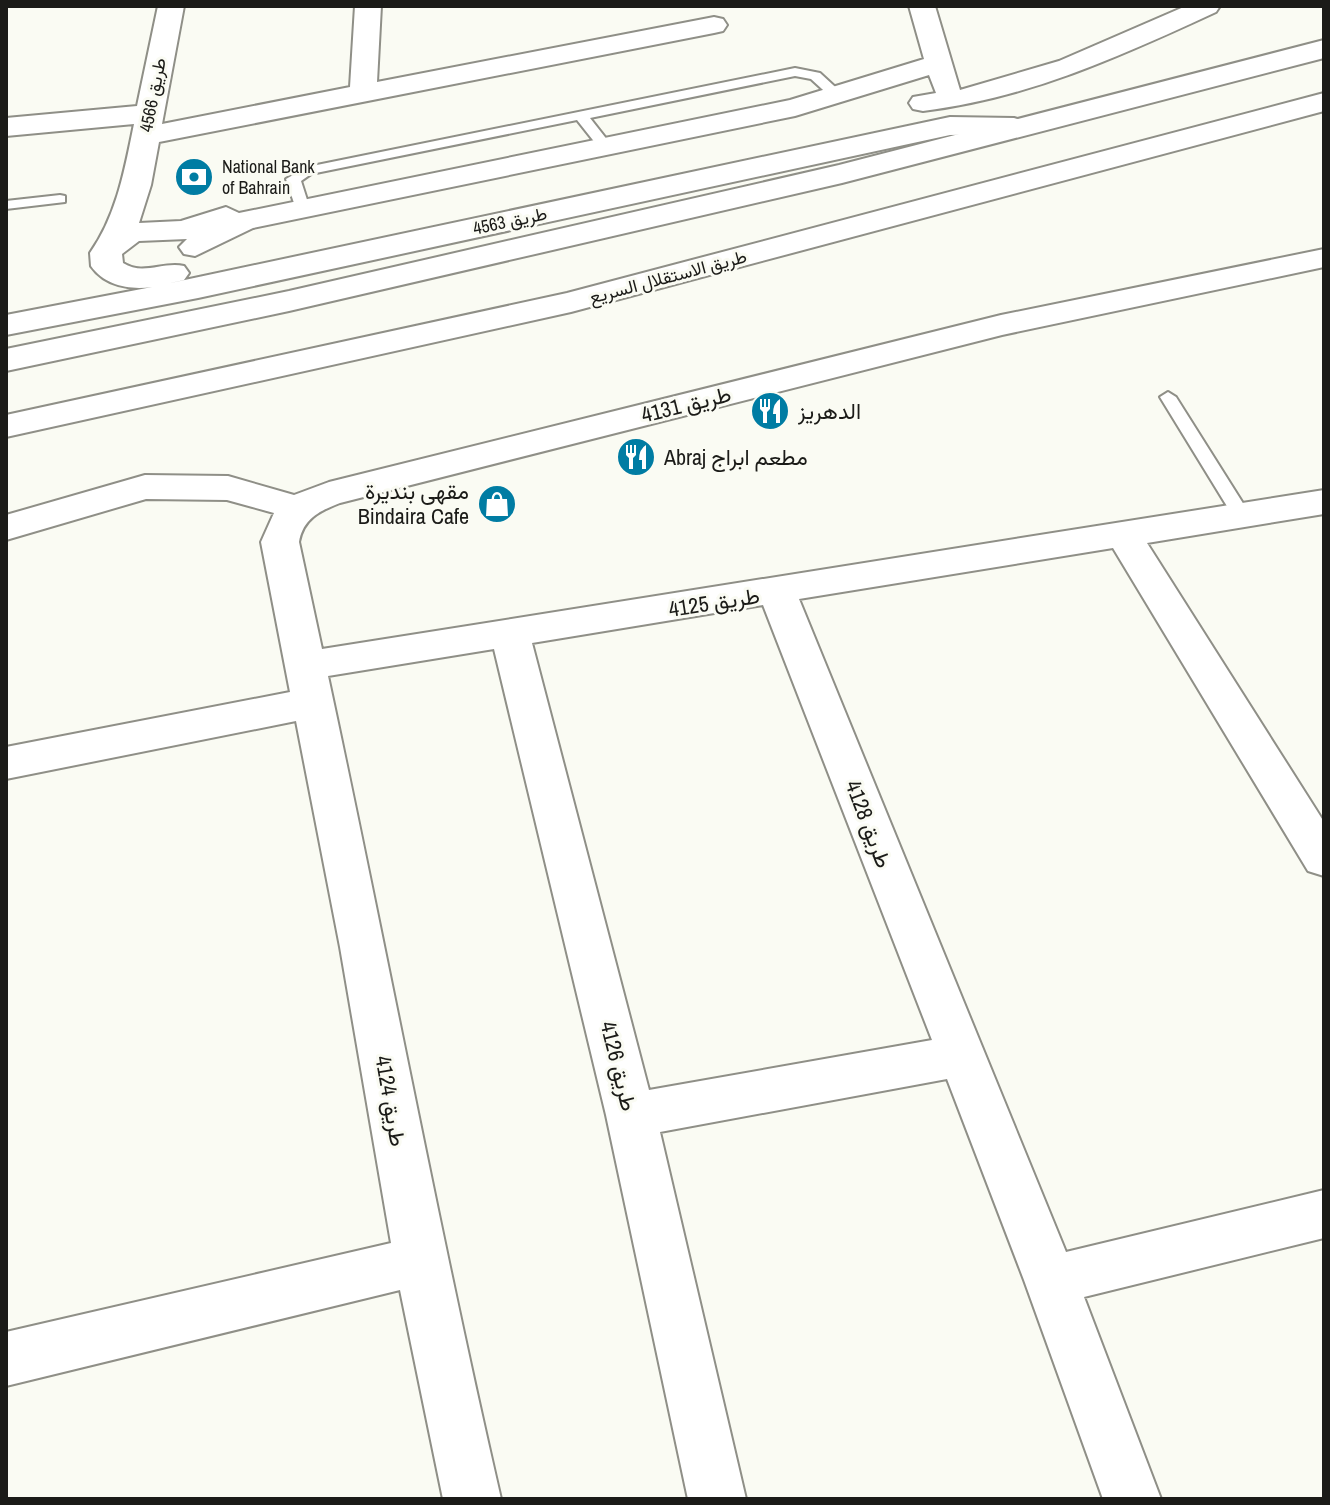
<svg xmlns="http://www.w3.org/2000/svg" width="1330" height="1505" font-family="'Archivo Narrow',Vazirmatn,sans-serif">
<rect width="100%" height="100%" fill="#fafbf3"/>
<g fill="none" stroke-linecap="round" stroke-linejoin="round">
<!-- service casing -->
<g stroke="#8f8f87" stroke-width="4">
<path id="service" d="M795,68L820,73L845,96L833,99L811,79L795,76L590,118L612,146L605,150L600,149L577,120L311,174L301,181L309,206L302,210L295,206L286,179L307,167Z
M60,195L65,196V202L6,209V201Z
M1168,392L1176,397L1251,516L1248,520H1236L1233,516L1160,397Z"/>
</g>
<!-- minor casing -->
<g stroke="#8f8f87" stroke-width="4">
<path id="minor" d="M158,6H184L162,124L350,87L355,6H381L377,82L714,17L723,19L727,25L723,31L714,33L159,142L151,185L139,223L181,221L226,207L239,213L790,100L924,59L909,6H935L960,90L1059,61L1186,6H1220L1216,12C1121,56 1029,98 923,111L913,109L909,103L913,97L936,93L929,75L795,116L253,228L195,256L184,254L179,247L187,239L139,241L122,254L123,263C143,276 163,261 184,266L189,273L184,280L166,284L950,117L1014,118L1024,121L1028,127L1024,133L950,135L198,298L6,335V315L152,287C130,290 105,286 91,266L90,253C117,215 125,168 134,124L6,136V118L137,106Z
M1324,249V267L1002,335L340,503C319,511 303,519 299,542L322,649L1324,490V514L1147,543L1324,822V876L1308,871L1113,548L799,599L1066,1252L1324,1190V1238L1084,1297L1161,1499H1103L1024,1280L947,1079L660,1132L746,1499H688L606,1115L494,649L328,676C387,950 438,1226 501,1499H443L400,1290L6,1386V1332L391,1243L340,947L296,721L6,779V747L290,692L261,542L274,513L227,500L146,499L6,540V515L145,475L228,476L294,495L329,482L1001,315ZM763,605L932,1040L649,1090L532,643Z"/>
</g>
<!-- primary casing -->
<g stroke="#8f8f87" stroke-width="4">
<path id="primary" d="M1324,40V58L842,183L289,311L6,371V349L289,291L839,165Z
M1324,93V111L571,312L6,437V415L567,293Z"/>
</g>
<!-- service -->
<use href="#service" fill="#fff" fill-rule="evenodd"/>
<!-- minor -->
<use href="#minor" fill="#fff" fill-rule="evenodd"/>
<!-- primary -->
<use href="#primary" fill="#fff" fill-rule="evenodd"/>
</g>
<!-- icons -->
<defs>
<g id="bank-disc" transform="scale(2)"><circle r="9.5" fill="#007ca3" stroke="#fafbf3"/><path d="M-6-4H6V4H-6ZM0-2.3a2.3 2.3 0 1 0 0 4.6a2.3 2.3 0 1 0 0-4.6Z" fill="#fff"/></g>
<g id="restaurant-disc" transform="scale(2)"><circle r="9.5" fill="#007ca3" stroke="#fafbf3"/><path d="M-5-6h1v4h1v-4h1v4h1v-4h1v5L-1.5 .5V6h-2V.5L-5-1ZM5-6V6H3V1.5H1.5Q1.5-4 5-6Z" fill="#fff"/></g>
<g id="shop-disc" transform="scale(2)"><circle r="9.5" fill="#007ca3" stroke="#fafbf3"/><path d="M-5-2.5h2.3a2.7 3.5 0 0 1 5.4 0H5L5.5 6h-11ZM-1.5-2.5h3a1.5 2.3 0 0 0-3 0Z" fill="#fff"/></g>
</defs>
<g fill-rule="evenodd">
<use href="#bank-disc" x="194" y="177"/>
<use href="#restaurant-disc" x="770" y="411"/>
<use href="#restaurant-disc" x="636" y="457"/>
<use href="#shop-disc" x="497" y="504"/>
</g>
<g text-anchor="middle" stroke-width="6" stroke-linejoin="round" paint-order="stroke">
<!-- far-street labels -->
<g font-size="18" fill="#1b1b18" stroke="#fafbf3">
<text transform="translate(153 95) rotate(-79)" y="6">طريق 4566</text>
<text transform="translate(510 221) rotate(-12)" y="6">طريق 4563</text>
<text transform="translate(668 277) rotate(-15)" y="6">طريق الاستقلال السريع</text>
</g>
<!-- far-poi labels -->
<g font-size="18" fill="#1b1b18" stroke="#fafbf3" text-anchor="start">
<text x="222" y="173">National Bank<tspan x="222" dy="21">of Bahrain</tspan></text>
</g>
<!-- street labels -->
<g font-size="22" fill="#1b1b18" stroke="#fafbf3">
<text transform="translate(686 404) rotate(-14)" y="8">طريق 4131</text>
<text transform="translate(714 602) rotate(-9)" y="8">طريق 4125</text>
<text transform="translate(869 824) rotate(69)" y="8">طريق 4128</text>
<text transform="translate(619 1066) rotate(76)" y="8">طريق 4126</text>
<text transform="translate(391 1101) rotate(80)" y="8">طريق 4124</text>
</g>
<!-- poi labels -->
<g font-size="22" fill="#1b1b18" stroke="#fafbf3" text-anchor="start">
<text x="798" y="419">الدهريز</text>
<text x="664" y="465">Abraj مطعم ابراج</text>
<text x="469" y="499" text-anchor="end">مقهى بنديرة<tspan x="469" dy="25">Bindaira Cafe</tspan></text>
</g>
</g>
<!-- border -->
<rect width="1330" height="1505" fill="none" stroke="#1b1b18" stroke-width="16"/>
</svg>
